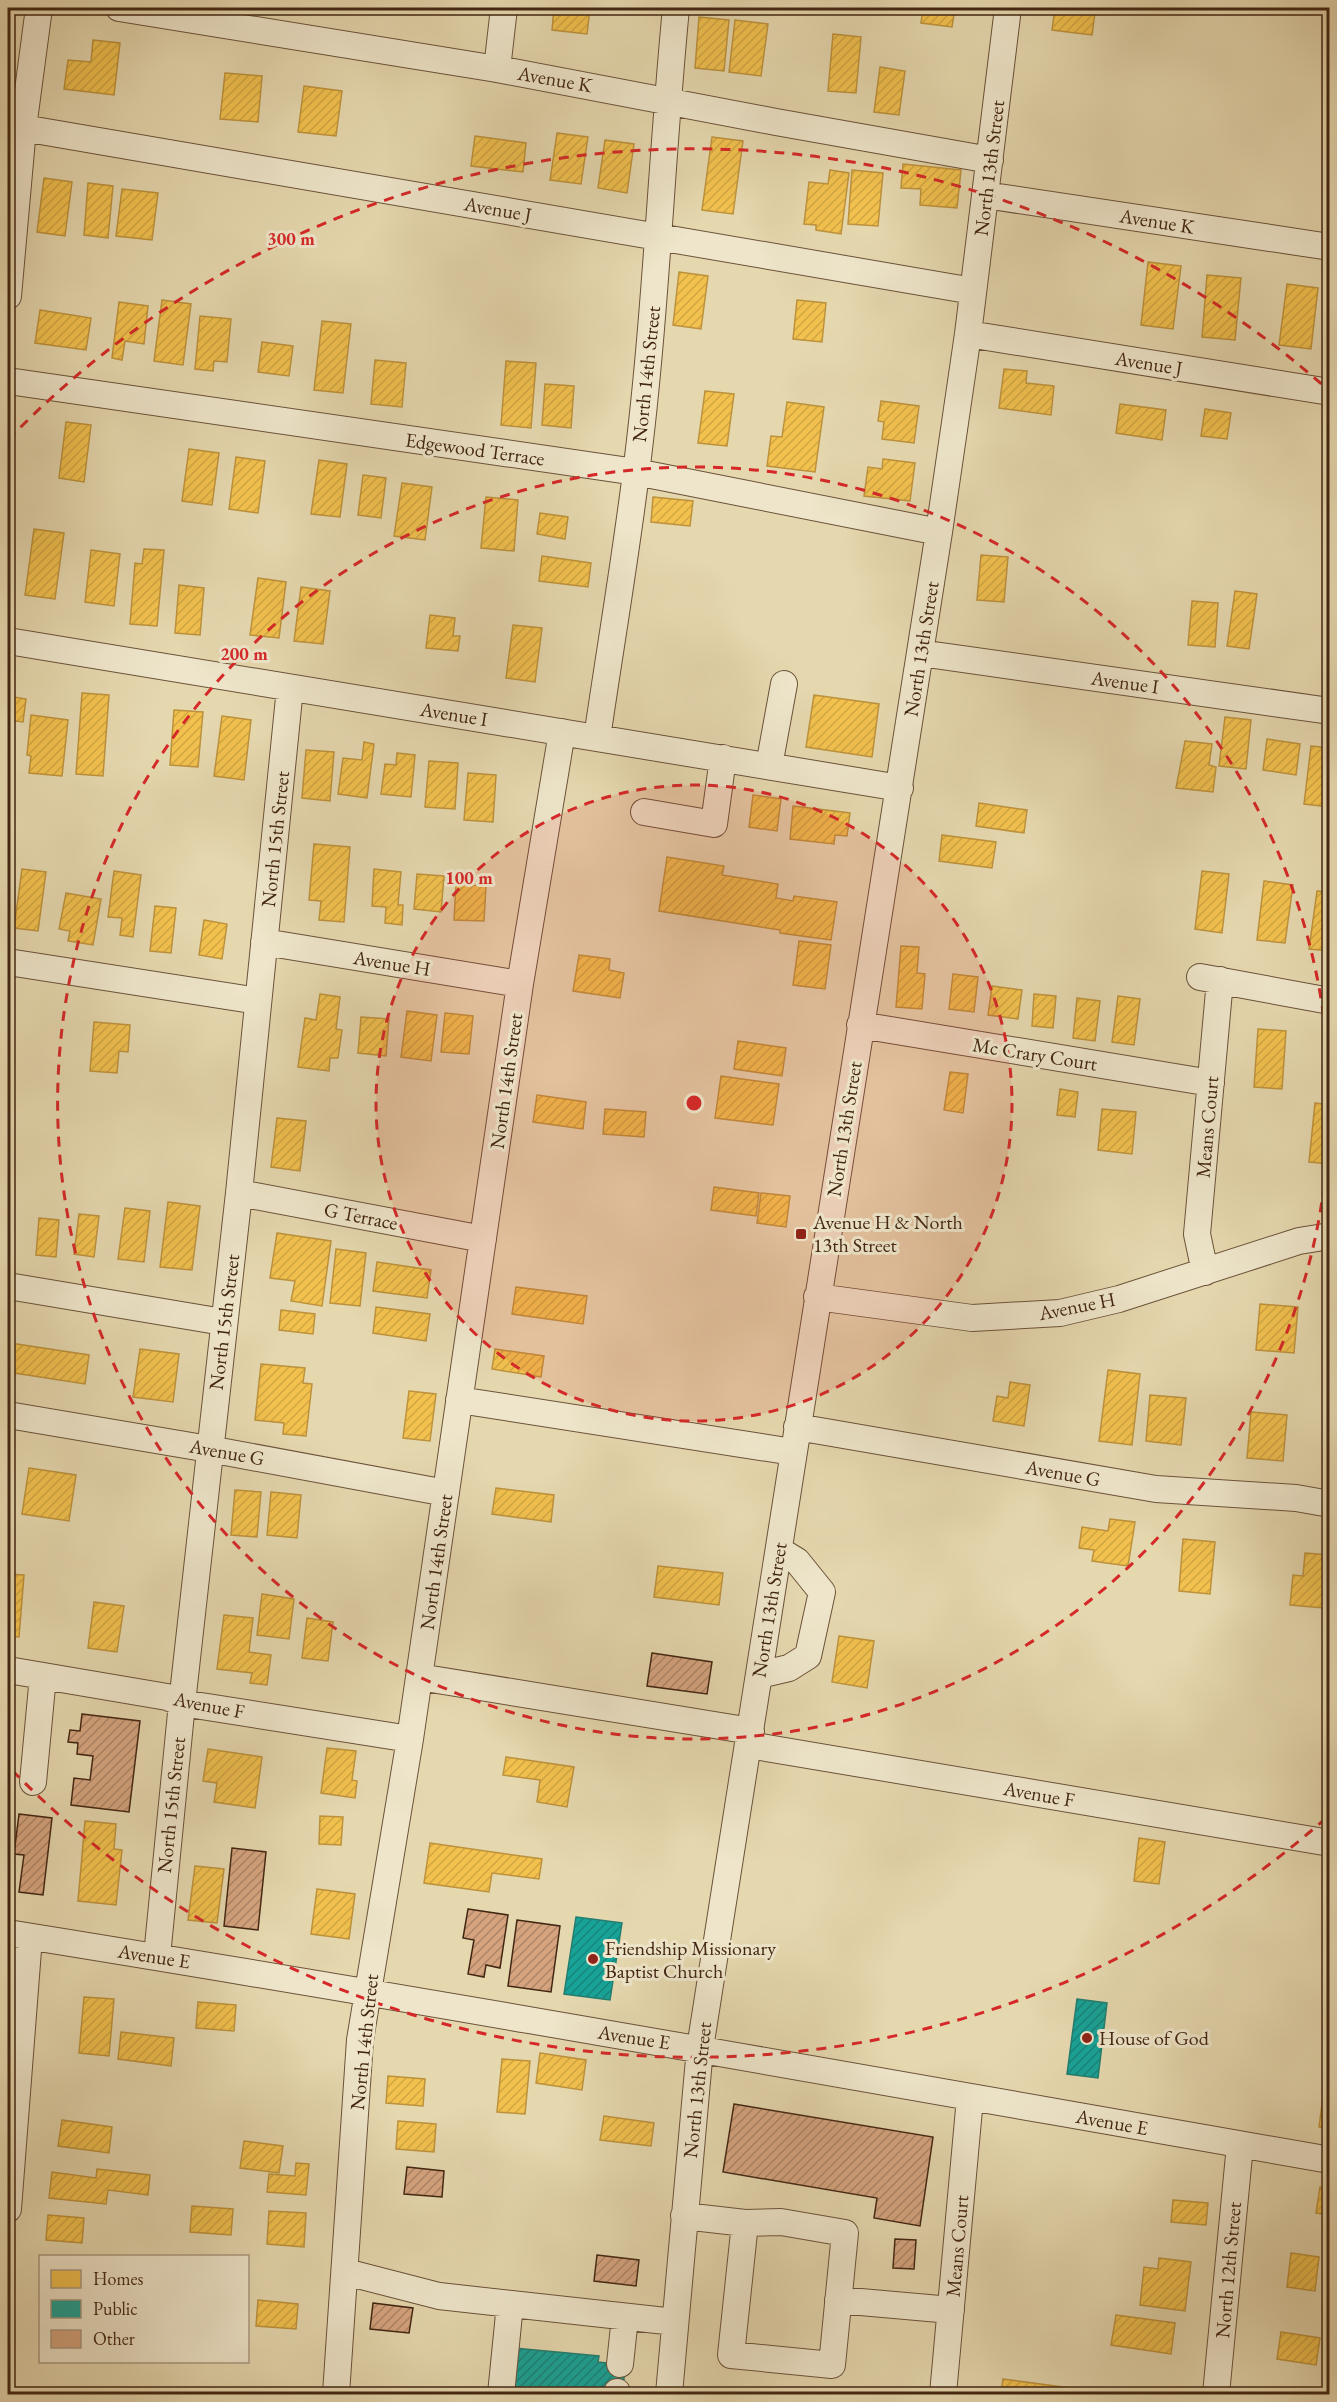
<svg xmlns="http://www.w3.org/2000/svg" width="1337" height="2402" font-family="'EB Garamond',serif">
<defs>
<pattern id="homes-hatch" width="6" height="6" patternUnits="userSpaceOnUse" patternTransform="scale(1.5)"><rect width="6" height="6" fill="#f2c14e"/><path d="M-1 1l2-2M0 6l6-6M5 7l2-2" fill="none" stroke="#d1a643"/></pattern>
<pattern id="public-hatch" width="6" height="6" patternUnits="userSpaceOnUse" patternTransform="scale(1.5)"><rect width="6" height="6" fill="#17a398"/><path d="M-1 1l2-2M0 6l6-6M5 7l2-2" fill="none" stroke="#16857b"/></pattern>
<pattern id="building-hatch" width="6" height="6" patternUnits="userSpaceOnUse" patternTransform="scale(1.5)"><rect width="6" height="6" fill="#d5a47f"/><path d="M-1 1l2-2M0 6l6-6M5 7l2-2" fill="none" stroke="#ae8567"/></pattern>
</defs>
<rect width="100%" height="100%" fill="#e5d7ae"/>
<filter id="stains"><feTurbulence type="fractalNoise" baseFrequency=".00333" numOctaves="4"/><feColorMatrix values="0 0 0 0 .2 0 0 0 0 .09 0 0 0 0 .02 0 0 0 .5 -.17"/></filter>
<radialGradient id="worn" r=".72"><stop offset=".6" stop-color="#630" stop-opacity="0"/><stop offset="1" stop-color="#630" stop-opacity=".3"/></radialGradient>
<!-- homes -->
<path fill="url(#homes-hatch)" stroke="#bd923c" stroke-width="1.5" d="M409,8H424L415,15Z
M554,8H590L587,34L552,30Z
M923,8H955L952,27L921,23Z
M1055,8L1095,13L1092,35L1052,30Z
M699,17L729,20L724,71L695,68Z
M735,20L768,24L761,76L729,72Z
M833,34L861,37L856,93L828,91Z
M93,40L120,43L114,95L64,89L68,60L91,62Z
M880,67L905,71L899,115L874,112Z
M225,73L262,76L258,122L220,119Z
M304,86L342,91L336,136L298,132Z
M557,133L588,137L581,184L550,180Z
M475,136L526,143L523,172L471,166Z
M712,137L743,141L733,214L702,210Z
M605,140L634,144L627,193L598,188Z
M903,164L961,170L957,208L920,205L921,189L901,188Z
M830,170L849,173L841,234L816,230V225L804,224L809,182L828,184Z
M852,170L883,173L878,226L848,224Z
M44,178L72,182L65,236L37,232Z
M88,183L113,186L108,238L84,235Z
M122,189L158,193L152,240L116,236Z
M1148,262L1181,266L1173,329L1141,325Z
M679,272L708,276L701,329L673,325Z
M1207,275L1241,278L1235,340L1202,337Z
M1287,284L1318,288L1311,349L1279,345Z
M162,300L191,304L183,365L154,361Z
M797,300L826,303L822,342L793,339Z
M119,302L148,306L144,344L125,341L122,360L112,358Z
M40,310L91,318L86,350L35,343Z
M200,316L231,319L227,362L214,361L213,371L195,369Z
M322,321L351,324L343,393L314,390Z
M262,342L293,346L289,376L258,372Z
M375,360L406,363L402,407L371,404Z
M506,361L536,363L531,428L501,425Z
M1004,369L1027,371L1026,383L1054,386L1051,415L999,408Z
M545,384L574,386L571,428L542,425Z
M705,391L734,394L727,446L698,443Z
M881,401L919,406L914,443L882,439L884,422L878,421Z
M787,402L824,407L815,472L767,466L771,436L782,437Z
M1120,404L1166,410L1162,440L1116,433Z
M1205,409L1231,413L1227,439L1201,436Z
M66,422L91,425L84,482L59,478Z
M189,449L219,453L212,505L182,501Z
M236,457L265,461L258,513L229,509Z
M883,459L915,463L910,501L864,496L868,467L882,469Z
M319,460L347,464L340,517L311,514Z
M363,475L386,478L381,518L358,515Z
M402,483L432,487L425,540L394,536Z
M486,497L518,500L514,551L481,548Z
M653,497L693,501L690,526L651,522Z
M540,513L568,517L565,539L537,534Z
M34,529L64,533L55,599L25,595Z
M144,549L164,550L157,626L130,624L135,563L142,564Z
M91,550L120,554L114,606L85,602Z
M981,555L1008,557L1004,602L977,600Z
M542,556L591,563L588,587L539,581Z
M258,578L286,582L279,638L250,635Z
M179,585L204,588L200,635L175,633Z
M301,587L330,591L323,644L294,641Z
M1235,591L1257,594L1249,649L1227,646Z
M1192,601L1218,603L1215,647L1188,645Z
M1330,613V663L1324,662Z
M430,615L455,618L453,636H460L458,651L426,648Z
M513,625L542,628L535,682L506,678Z
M82,693L109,695L103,776L76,774Z
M814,695L879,704L872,757L806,747Z
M8,696L26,699L23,722L8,720Z
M174,710L203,712L198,767L170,765Z
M31,715L68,720L62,776L29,773L31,756L27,755Z
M222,716L251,720L244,780L214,776Z
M1225,717L1251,720L1246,769L1219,766Z
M1267,739L1300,744L1296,775L1263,770Z
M1185,741L1212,744L1209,765L1216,767L1213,792L1176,788Z
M364,742L374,744L367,798L338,794L343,758L362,760Z
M1311,746L1330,748V807L1304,804Z
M306,750L334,752L330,801L302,798Z
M397,753L415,755L411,797L381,794L385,764L396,765Z
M429,761L458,763L455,809L425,807Z
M468,773L496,775L493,822L464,820Z
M753,795L781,799L777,831L749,827Z
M979,803L1027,810L1024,833L976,826Z
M793,806L850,813L847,836L835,835L834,844L790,839Z
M942,835L996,842L992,868L939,861Z
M314,844L350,847L344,922L319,920L321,901L309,900Z
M667,857L724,866L722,875L778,884L776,898L793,901L794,896L837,902L831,940L780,933V930L659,911Z
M22,869L46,872L38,931L14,928Z
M374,869L401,872L398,905H403L402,925L385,923L386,907L372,906Z
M114,871L141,875L133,937L120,935L122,918L108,917Z
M1202,871L1229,874L1222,933L1195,929Z
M417,874L444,876L441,912L414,909Z
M1264,881L1293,885L1285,943L1257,940Z
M456,884L486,886L484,921L454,920Z
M1317,891L1330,892V951L1309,949Z
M66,893L101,899L93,945L68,941L70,931L59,929Z
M155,906L176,908L171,953L150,951Z
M204,920L227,924L222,959L199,955Z
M799,941L831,945L825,989L793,985Z
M901,946L919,947L917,973L925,974L922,1009L896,1007Z
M579,955L610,959L609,970L624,973L620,998L573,991Z
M953,974L978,977L974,1012L949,1009Z
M992,986L1022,990L1018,1019L988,1015Z
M320,994L340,997L336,1029L342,1030L338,1058H330L329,1071L298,1067L305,1018L316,1020Z
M1034,994L1056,996L1053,1028L1032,1026Z
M1118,996L1140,999L1134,1045L1112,1042Z
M1077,998L1100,1001L1095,1041L1073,1038Z
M407,1011L437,1015L431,1061L401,1057Z
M445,1013L473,1016L469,1054L441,1052Z
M361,1017L389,1019L386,1056L358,1053Z
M94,1022L130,1025L128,1052L119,1051L117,1073L90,1071Z
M1258,1029L1286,1031L1282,1089L1254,1087Z
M738,1041L786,1048L782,1076L734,1069Z
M950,1072L968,1074L963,1113L944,1110Z
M721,1076L779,1084L773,1125L715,1118Z
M1060,1089L1078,1092L1075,1117L1057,1115Z
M537,1095L586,1102L583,1129L533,1122Z
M1315,1103L1330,1105V1164L1309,1162Z
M605,1109L646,1112L644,1137L603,1134Z
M1102,1109L1136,1112L1132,1154L1098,1150Z
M277,1118L306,1121L300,1171L271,1167Z
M714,1187L759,1193L756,1216L711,1210Z
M8,1190H11L8,1229Z
M761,1193L790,1196L786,1227L757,1223Z
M168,1202L200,1206L192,1270L160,1267Z
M125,1208L150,1211L144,1262L118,1259Z
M79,1214L99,1216L94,1257L74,1254Z
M39,1218L59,1220L56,1257L36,1255Z
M277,1233L331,1241L322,1306L291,1301L295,1281L270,1278Z
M336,1249L366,1253L360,1306L330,1303Z
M377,1262L431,1270L427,1298L373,1291Z
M516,1287L587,1296L583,1324L512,1314Z
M1260,1304L1298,1307L1294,1353L1256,1350Z
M376,1307L430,1314L426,1341L373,1333Z
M281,1310L315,1314L313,1334L279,1330Z
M10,1343L89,1355L85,1384L8,1372Z
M140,1349L179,1354L173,1402L133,1397Z
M495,1349L544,1356L541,1377L492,1369Z
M261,1364L305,1368L303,1383L312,1384L306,1436L283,1434L284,1423L255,1420Z
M1108,1370L1140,1374L1132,1445L1099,1441Z
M1010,1382L1030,1385L1024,1426L993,1421L997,1396L1008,1398Z
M409,1391L436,1394L430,1441L403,1438Z
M1150,1395L1186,1398L1181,1445L1146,1441Z
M1251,1412L1287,1415L1283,1461L1247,1458Z
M29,1468L76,1475L69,1521L22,1514Z
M496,1488L554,1495L551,1522L492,1514Z
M235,1490L261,1492L257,1537L231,1535Z
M271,1492L301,1495L297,1538L267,1535Z
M1110,1519L1135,1522L1128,1566L1092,1561L1094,1550L1079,1548L1082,1527L1108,1531Z
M1183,1539L1215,1542L1210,1594L1179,1591Z
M1305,1553L1329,1555L1324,1608L1290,1605L1293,1575L1303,1576Z
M658,1566L723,1573L719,1605L654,1597Z
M8,1574L24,1575L19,1637L8,1636Z
M262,1594L294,1599L289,1639L257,1635Z
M94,1602L124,1606L117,1652L88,1648Z
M224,1615L253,1618L249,1652L271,1655L267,1685L250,1683L252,1673L217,1669Z
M307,1618L333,1622L328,1661L302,1658Z
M839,1636L874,1641L867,1688L832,1682Z
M327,1748L356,1751L352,1780L357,1781L355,1798L321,1793Z
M208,1749L262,1757L255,1808L214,1802L217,1783L203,1781Z
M506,1757L574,1767L567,1807L537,1802L540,1780L503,1775Z
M320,1816L343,1817L341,1845L319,1844Z
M85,1821L116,1824L114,1849L122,1850L116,1905L78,1901Z
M1139,1838L1165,1842L1159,1884L1134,1881Z
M430,1843L542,1859L539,1879L492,1873L489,1892L424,1883Z
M195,1866L224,1869L217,1923L188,1920Z
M317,1889L355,1894L349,1939L311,1934Z
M84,1997L114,1999L109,2056L79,2053Z
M198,2002L236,2005L234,2031L196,2028Z
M121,2032L174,2038L171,2066L118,2059Z
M540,2053L586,2060L582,2090L536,2083Z
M502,2059L530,2061L525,2114L497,2112Z
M388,2076L425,2079L423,2106L386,2103Z
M1325,2082L1330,2083V2129L1319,2127Z
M604,2116L654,2123L651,2146L600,2140Z
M62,2120L112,2127L109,2153L58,2146Z
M398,2121L436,2124L434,2152L396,2149Z
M244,2141L283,2146L279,2173L240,2168Z
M296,2163L309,2164L306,2195L267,2192L269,2174L295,2176Z
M97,2169L150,2175L148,2195L108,2190L106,2204L49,2198L52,2172L96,2178Z
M1320,2187L1330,2188V2215L1316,2213Z
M1173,2200L1208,2203L1206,2225L1171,2222Z
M192,2206L233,2209L231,2235L190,2232Z
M269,2211L306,2213L304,2247L267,2244Z
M48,2215L84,2218L82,2243L46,2240Z
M1291,2253L1319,2257L1315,2291L1287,2287Z
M1159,2258L1191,2262L1185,2311L1140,2305L1144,2267L1158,2269Z
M258,2300L298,2304L296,2329L256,2326Z
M1116,2315L1175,2323L1171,2354L1111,2345Z
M1281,2332L1320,2338L1316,2365L1277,2359Z
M1003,2379L1070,2388L1069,2394H1001Z"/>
<!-- public -->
<path fill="url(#public-hatch)" stroke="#247e70" stroke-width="1.5" d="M576,1917L622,1923L610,2000L564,1994Z
M1077,1999L1107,2003L1098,2078L1067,2074Z
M514,2348L599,2356L598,2362L625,2365L623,2392L595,2390V2394H573L510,2389Z"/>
<!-- building -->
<path fill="url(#building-hatch)" stroke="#422612" stroke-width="1.5" d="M652,1653L712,1662L707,1694L647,1686Z
M82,1714L140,1721L129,1812L71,1805L74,1778L90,1780L93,1756L77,1754L78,1743L68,1742L70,1730L80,1731Z
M19,1814L52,1818L43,1895L19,1892L24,1855L14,1854Z
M232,1848L266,1852L258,1930L224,1926Z
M468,1909L508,1915L500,1968L486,1965L484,1977L468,1974L474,1940L463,1938Z
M517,1920L560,1926L551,1992L508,1986Z
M734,2104L933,2137L920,2226L874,2218L877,2198L723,2172Z
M407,2167L444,2171L442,2197L404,2194Z
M895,2239L916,2240L914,2269L893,2268Z
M597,2255L639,2260L636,2286L594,2281Z
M373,2303L413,2308L409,2333L370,2329Z"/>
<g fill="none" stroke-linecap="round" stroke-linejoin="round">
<!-- minor casing -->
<g stroke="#6b5239" stroke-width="28">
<path id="minor" d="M119,8L497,69L776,122L990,160
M497,69L504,8
M23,128L973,291
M985,195L1330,247
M8,296L23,128L39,8
M968,334L1330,392
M8,381L636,472L939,532
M8,641L900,788
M920,653L1330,711
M597,738C610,649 625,561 636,473C656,318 661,162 676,8
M769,766L784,684
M644,812L714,824L723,758
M264,942L520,984
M8,962L258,1001
M1200,977L1330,1001
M860,1025L1211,1083
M239,1193L483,1239
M1205,1272L1197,1234L1220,980
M8,1286L223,1322
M817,1297L972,1318L1060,1313L1119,1299L1299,1241L1330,1236
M459,1400L793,1452
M8,1415L209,1449L446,1493
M797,1427L1156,1489L1296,1498L1330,1504
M8,1670L167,1697L182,1703L410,1739
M759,1675L789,1668L808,1656L822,1592L797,1561L779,1550
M419,1677L751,1731
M749,1745L1330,1843
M33,1782L43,1676
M8,1933C449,2004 889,2083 1330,2160
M157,1956L182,1703L239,1193L290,688
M8,2209L29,1937
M684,2216L745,2223L781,2222L845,2233L832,2365L731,2355L745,2223
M346,2272L439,2296L675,2322
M838,2300L951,2310
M620,2364L625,2317
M336,2394L360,2040L410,1739L520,984L562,732
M501,2394L510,2304
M616,2394L617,2392
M669,2394L700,2048L939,532L968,334L1008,8
M943,2394L970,2098
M1216,2394L1240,2145"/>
</g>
<!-- minor -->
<use href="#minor" stroke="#eee5ca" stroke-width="26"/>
</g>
<!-- distance rings -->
<circle cx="694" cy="1103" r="318" fill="#d62828" fill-opacity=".12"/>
<g fill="none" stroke="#d62828" stroke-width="3" stroke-dasharray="10 8">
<circle cx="694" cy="1103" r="318"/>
<path d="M1329 1131A636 636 0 1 1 1329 1075"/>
<path d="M1326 1818A954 954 0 0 1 8 1766M8 440A954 954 0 0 1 1326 388"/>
</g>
<!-- markers -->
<g fill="#8f2418" stroke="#eee5ca" stroke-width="2">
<rect x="795" y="1228" width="12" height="12" rx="3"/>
<circle cx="593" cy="1959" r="6"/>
<circle cx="1087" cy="2038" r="6"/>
</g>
<g text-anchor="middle" stroke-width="6" stroke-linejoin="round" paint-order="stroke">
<!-- street labels -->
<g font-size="20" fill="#422612" stroke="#eee5ca">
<text transform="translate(555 79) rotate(10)" y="7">Avenue K</text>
<text transform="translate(989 168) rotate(-83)" y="7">North 13th Street</text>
<text transform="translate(498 209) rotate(10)" y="7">Avenue J</text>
<text transform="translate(1157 221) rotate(9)" y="7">Avenue K</text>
<text transform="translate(1149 363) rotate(9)" y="7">Avenue J</text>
<text transform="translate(646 374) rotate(-84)" y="7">North 14th Street</text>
<text transform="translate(475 449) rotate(8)" y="7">Edgewood Terrace</text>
<text transform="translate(921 649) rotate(-81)" y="7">North 13th Street</text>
<text transform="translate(1125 682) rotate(8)" y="7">Avenue I</text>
<text transform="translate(454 714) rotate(9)" y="7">Avenue I</text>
<text transform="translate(275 839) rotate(-84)" y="7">North 15th Street</text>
<text transform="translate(392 963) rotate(9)" y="7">Avenue H</text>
<text transform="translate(1035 1054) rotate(9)" y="7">Mc Crary Court</text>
<text transform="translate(506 1081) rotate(-82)" y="7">North 14th Street</text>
<text transform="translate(1207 1127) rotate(-85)" y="7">Means Court</text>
<text transform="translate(844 1129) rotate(-81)" y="7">North 13th Street</text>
<text transform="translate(361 1216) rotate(11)" y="7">G Terrace</text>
<text transform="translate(1077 1306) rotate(-11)" y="7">Avenue H</text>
<text transform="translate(224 1322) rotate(-83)" y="7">North 15th Street</text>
<text transform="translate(227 1452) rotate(10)" y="7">Avenue G</text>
<text transform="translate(1063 1473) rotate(10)" y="7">Avenue G</text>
<text transform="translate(436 1562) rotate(-82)" y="7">North 14th Street</text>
<text transform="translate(769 1610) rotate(-81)" y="7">North 13th Street</text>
<text transform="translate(209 1705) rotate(11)" y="7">Avenue F</text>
<text transform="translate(1039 1794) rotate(10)" y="7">Avenue F</text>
<text transform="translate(171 1805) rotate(-84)" y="7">North 15th Street</text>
<text transform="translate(154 1956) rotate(9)" y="7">Avenue E</text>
<text transform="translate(634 2037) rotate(9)" y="7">Avenue E</text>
<text transform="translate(364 2042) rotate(-84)" y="7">North 14th Street</text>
<text transform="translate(697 2090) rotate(-84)" y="7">North 13th Street</text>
<text transform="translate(1112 2122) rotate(10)" y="7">Avenue E</text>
<text transform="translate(957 2246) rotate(-85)" y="7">Means Court</text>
<text transform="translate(1228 2270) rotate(-85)" y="7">North 12th Street</text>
</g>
<!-- poi labels -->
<g font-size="20" fill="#422612" stroke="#eee5ca" text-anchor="start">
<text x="813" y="1229">Avenue H &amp; North<tspan x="813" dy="23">13th Street</tspan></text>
<text x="605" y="1955">Friendship Missionary<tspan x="605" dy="23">Baptist Church</tspan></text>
<text x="1099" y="2045">House of God</text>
</g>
</g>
<circle cx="694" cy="1103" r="9" fill="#d62828" stroke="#eee5ca" stroke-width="3"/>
<g font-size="18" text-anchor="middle" font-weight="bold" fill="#d62828" stroke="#eee5ca" stroke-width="6" stroke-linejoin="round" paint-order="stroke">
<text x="291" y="245">300 m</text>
<text x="244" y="660">200 m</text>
<text x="469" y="884">100 m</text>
</g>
<!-- margin -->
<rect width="1337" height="2402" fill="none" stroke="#e5d7ae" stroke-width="30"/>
<rect x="9" y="9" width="1319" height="2384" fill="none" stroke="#422612" stroke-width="3"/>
<rect x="15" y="15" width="1307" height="2372" fill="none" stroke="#422612" stroke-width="1.5"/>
<!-- legend -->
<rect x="39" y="2255" width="210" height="108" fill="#eee5ca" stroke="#a99980" stroke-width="1.5"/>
<rect x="51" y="2270" width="30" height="18" fill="#f2c14e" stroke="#a99980" stroke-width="1.5"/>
<text x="93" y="2285" font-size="18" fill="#422612">Homes</text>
<rect x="51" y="2300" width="30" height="18" fill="#17a398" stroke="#a99980" stroke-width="1.5"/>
<text x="93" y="2315" font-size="18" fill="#422612">Public</text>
<rect x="51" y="2330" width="30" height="18" fill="#d5a47f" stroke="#a99980" stroke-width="1.5"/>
<text x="93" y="2345" font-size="18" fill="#422612">Other</text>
<rect width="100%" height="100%" filter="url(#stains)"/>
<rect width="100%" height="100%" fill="url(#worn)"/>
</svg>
